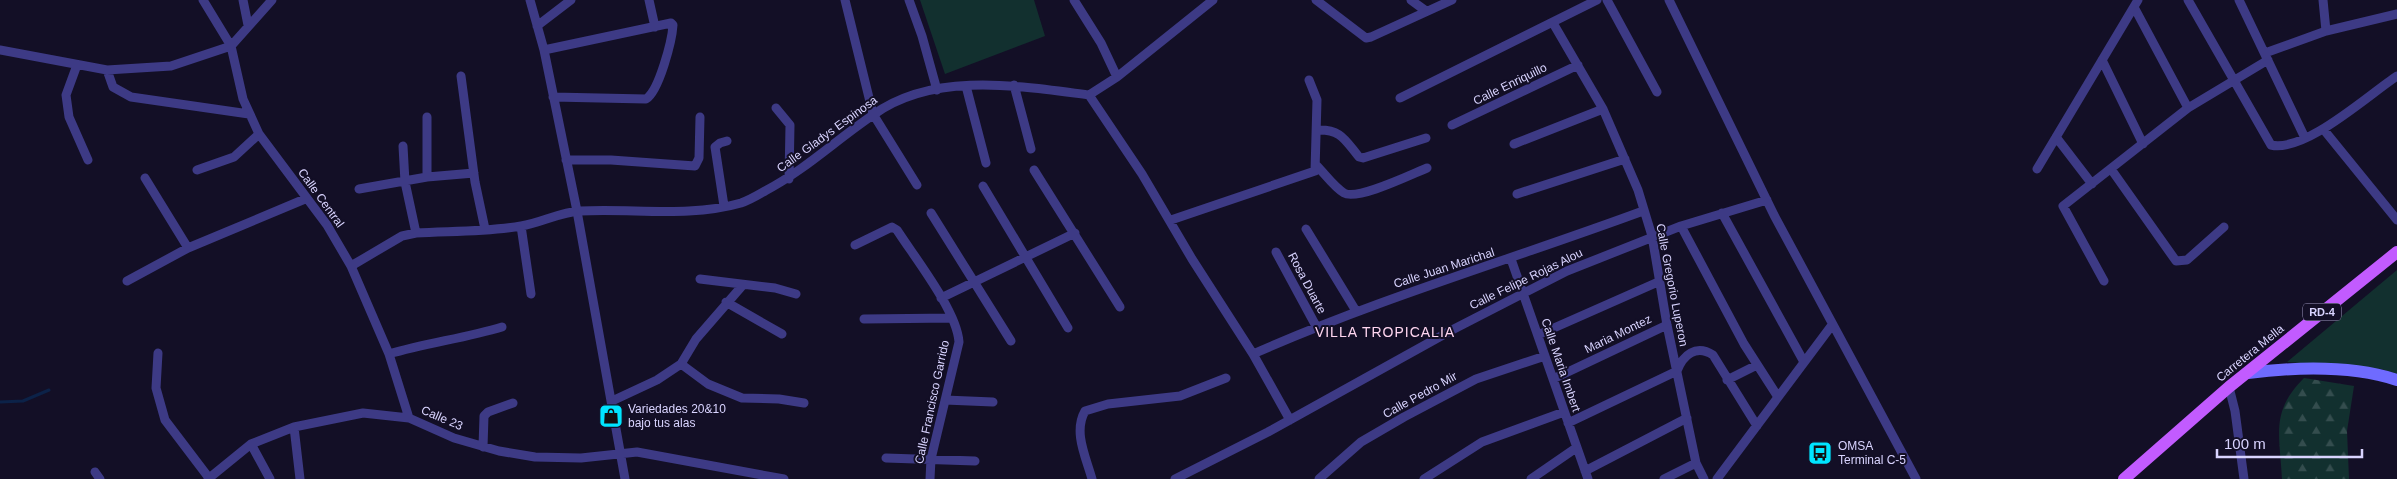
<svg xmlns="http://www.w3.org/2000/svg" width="2397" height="479" font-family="Helvetica,sans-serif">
<defs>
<pattern id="forest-firs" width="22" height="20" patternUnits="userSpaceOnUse" patternTransform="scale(1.25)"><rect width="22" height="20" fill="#12302f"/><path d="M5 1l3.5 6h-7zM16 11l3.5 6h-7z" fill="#344d4e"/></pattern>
</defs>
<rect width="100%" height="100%" fill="#130f26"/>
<!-- grass -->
<path fill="#12302f" d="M920,0H1034L1045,36L945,74Z
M2397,270V374L2381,369L2287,362Z"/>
<!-- forest -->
<path fill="url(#forest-firs)" d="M2304,378L2354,386L2347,431L2349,479H2282C2280,435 2270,412 2304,378Z"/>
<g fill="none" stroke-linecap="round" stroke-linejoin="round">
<!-- stream -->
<path stroke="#0c2248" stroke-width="3" d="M0,402L23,401L49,390"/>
<!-- street -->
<path stroke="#3d3a85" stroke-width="9" d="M203,0L231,46L243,99L259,134L327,225L351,266L389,354L409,418
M243,0L248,25
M530,0L544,50L577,211L625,479
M649,0L655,27
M845,0L873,114L917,185
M909,0L922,36L937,90
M1316,0L1366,38L1371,37L1452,0
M1411,0L1426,11
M1607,0L1657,92
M1669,0L1774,215L1916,479
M2188,0L2271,145C2305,153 2368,95 2397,76
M2239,0L2305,138
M2323,0L2326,31
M2134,7L2188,108
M1553,23L1603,109L1638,190L1652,236L1667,325L1696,463L1704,479
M537,26L571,0
M0,50L107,70L171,66L231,46L272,0
M544,50L671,23L673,25C672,41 659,91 646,99L553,97
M2265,53L2326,31L2397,14
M2102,60L2143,144
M77,65L66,95L69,117L88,160
M107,70L113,87L131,97L249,114
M461,76L475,182L485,229
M1117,77L1213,0
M1014,85L1031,149
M966,86L986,163
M1089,95L1142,174L1192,259L1253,354L1290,420
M1400,98L1597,0
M776,108L790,125L789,179
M427,117V177
M1452,125L1578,65
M1317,130C1341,129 1345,140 1359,157L1363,158L1426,138
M2324,130L2397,220
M2056,137L2092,184
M1514,144L1603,109
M403,146L405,182L416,233
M566,160H611L695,166L699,158L700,117
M1316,165C1325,174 1334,187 1344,193C1357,201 1412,174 1427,168
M2037,169L2138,0
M2111,169L2176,261L2187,260L2224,227
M197,170L234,157L259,134
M1034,170L1120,307
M145,178L188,248
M983,186L1068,328
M359,189L427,177L474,173
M1517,194L1625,159
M724,206L715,147L720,143L727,141
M931,213L1011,341
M1722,213L1804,362
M1171,220L1315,171L1317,100L1309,80
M521,226L531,294
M1681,226L1744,344L1778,397
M1306,229L1356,311
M855,245L892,227L897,230C915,258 957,311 959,342L931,459L930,479
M1276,252L1316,326
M1511,259L1588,479
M351,266L402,236L416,233C450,231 487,232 521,226C541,223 560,212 580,211C633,208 689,218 741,203C750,200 758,195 765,191C805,170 836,140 873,115C934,71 1019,86 1089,95L1117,77L1101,43L1074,0
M700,279L775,288L796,294
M127,281L188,248L305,199
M2104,281L2063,206L2188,108L2268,60
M941,298L1075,233
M726,302L782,334
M864,319L952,318
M1538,335L1658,282
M158,353L156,388L165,420L209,478
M389,354C427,343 465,338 502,327
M1253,354C1380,298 1513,259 1643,211
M681,364L708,384L742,398L779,399L804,403
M1553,379L1667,325
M1727,380L1757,365
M2229,387L2235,411L2244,479
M945,400L993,402
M612,401L657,380L681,364L696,339L742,286
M1568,423L1677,371C1683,355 1696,344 1713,355L1757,426
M294,427L300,479
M251,444L270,479
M483,447L484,416L488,412L513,403
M886,458L975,461
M1585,471L1687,418
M95,472L100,479
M208,479L251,444L294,427L363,413L409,418L454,438L499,451L535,457L581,458L637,452L784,479
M1092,479C1086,457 1073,432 1085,411L1108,404L1180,396L1226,378
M1175,479L1268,432L1452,330L1567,271L1681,226L1767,200
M1319,479L1361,442L1404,417L1476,379L1545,356
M1424,479L1482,442L1564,412
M1531,479L1576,448
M1664,479L1696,463
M1717,479L1832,325"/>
<!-- secondary -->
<path stroke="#6f6bff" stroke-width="12" d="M2248,373C2296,367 2351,365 2397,380"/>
<!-- primary -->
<path stroke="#c25bff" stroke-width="12" d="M2124,479L2229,387L2397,252"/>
</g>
<!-- icons -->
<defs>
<g id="shop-square" transform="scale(1.25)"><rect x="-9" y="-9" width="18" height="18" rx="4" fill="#00e5ff" stroke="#130f26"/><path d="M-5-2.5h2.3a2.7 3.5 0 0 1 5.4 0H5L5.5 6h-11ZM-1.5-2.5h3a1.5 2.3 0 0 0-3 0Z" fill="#111"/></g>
<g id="bus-square" transform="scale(1.25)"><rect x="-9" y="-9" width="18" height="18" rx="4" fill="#00e5ff" stroke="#130f26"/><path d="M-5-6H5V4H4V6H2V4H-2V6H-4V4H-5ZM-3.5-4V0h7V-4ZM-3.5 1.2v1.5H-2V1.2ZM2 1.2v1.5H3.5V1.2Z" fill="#111"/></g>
</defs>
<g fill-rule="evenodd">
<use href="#shop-square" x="611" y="416"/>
<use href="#bus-square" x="1820" y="453"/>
</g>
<g text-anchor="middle" stroke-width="4" stroke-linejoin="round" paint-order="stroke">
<!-- shield labels -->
<rect fill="#130f26" stroke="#9e99be" stroke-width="1" x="2303" y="303.5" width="38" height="17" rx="4"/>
<g font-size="11" font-weight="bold" fill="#d9d4ff">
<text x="2322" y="316">RD-4</text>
</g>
<!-- street labels -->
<g font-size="12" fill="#d9d4ff" stroke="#130f26">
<text transform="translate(1510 84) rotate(-26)" y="4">Calle Enriquillo</text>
<text transform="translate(827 134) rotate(-36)" y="4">Calle Gladys Espinosa</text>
<text transform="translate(321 198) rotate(54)" y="4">Calle Central</text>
<text transform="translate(1444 268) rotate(-18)" y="4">Calle Juan Marichal</text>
<text transform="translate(1526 279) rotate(-26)" y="4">Calle Felipe Rojas Alou</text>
<text transform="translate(1307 283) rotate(62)" y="4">Rosa Duarte</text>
<text transform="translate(1672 285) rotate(79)" y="4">Calle Gregorio Luperon</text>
<text transform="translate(1618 334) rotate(-26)" y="4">Maria Montez</text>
<text transform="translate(2250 353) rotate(-39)" y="4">Carretera Mella</text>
<text transform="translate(1561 365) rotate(71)" y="4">Calle Maria Imbert</text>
<text transform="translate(1420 395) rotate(-29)" y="4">Calle Pedro Mir</text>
<text transform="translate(932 402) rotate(-78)" y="4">Calle Francisco Garrido</text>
<text transform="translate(442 418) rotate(23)" y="4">Calle 23</text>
</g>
<!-- poi labels -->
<g font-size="12" fill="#d9d4ff" stroke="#130f26" text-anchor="start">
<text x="628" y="413">Variedades 20&amp;10<tspan x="628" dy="14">bajo tus alas</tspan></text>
<text x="1838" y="450">OMSA<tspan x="1838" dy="14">Terminal C-5</tspan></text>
</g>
<!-- neighbourhood labels -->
<g font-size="14" letter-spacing="1" fill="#ffd6f0" stroke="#130f26">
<text x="1385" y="337">VILLA TROPICALIA</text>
</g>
</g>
<!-- scale -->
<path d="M2217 449v8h145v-8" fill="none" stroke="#d9d4ff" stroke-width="2.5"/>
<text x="2224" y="449" font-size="15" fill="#d9d4ff" stroke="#130f26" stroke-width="4" paint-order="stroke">100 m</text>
</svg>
